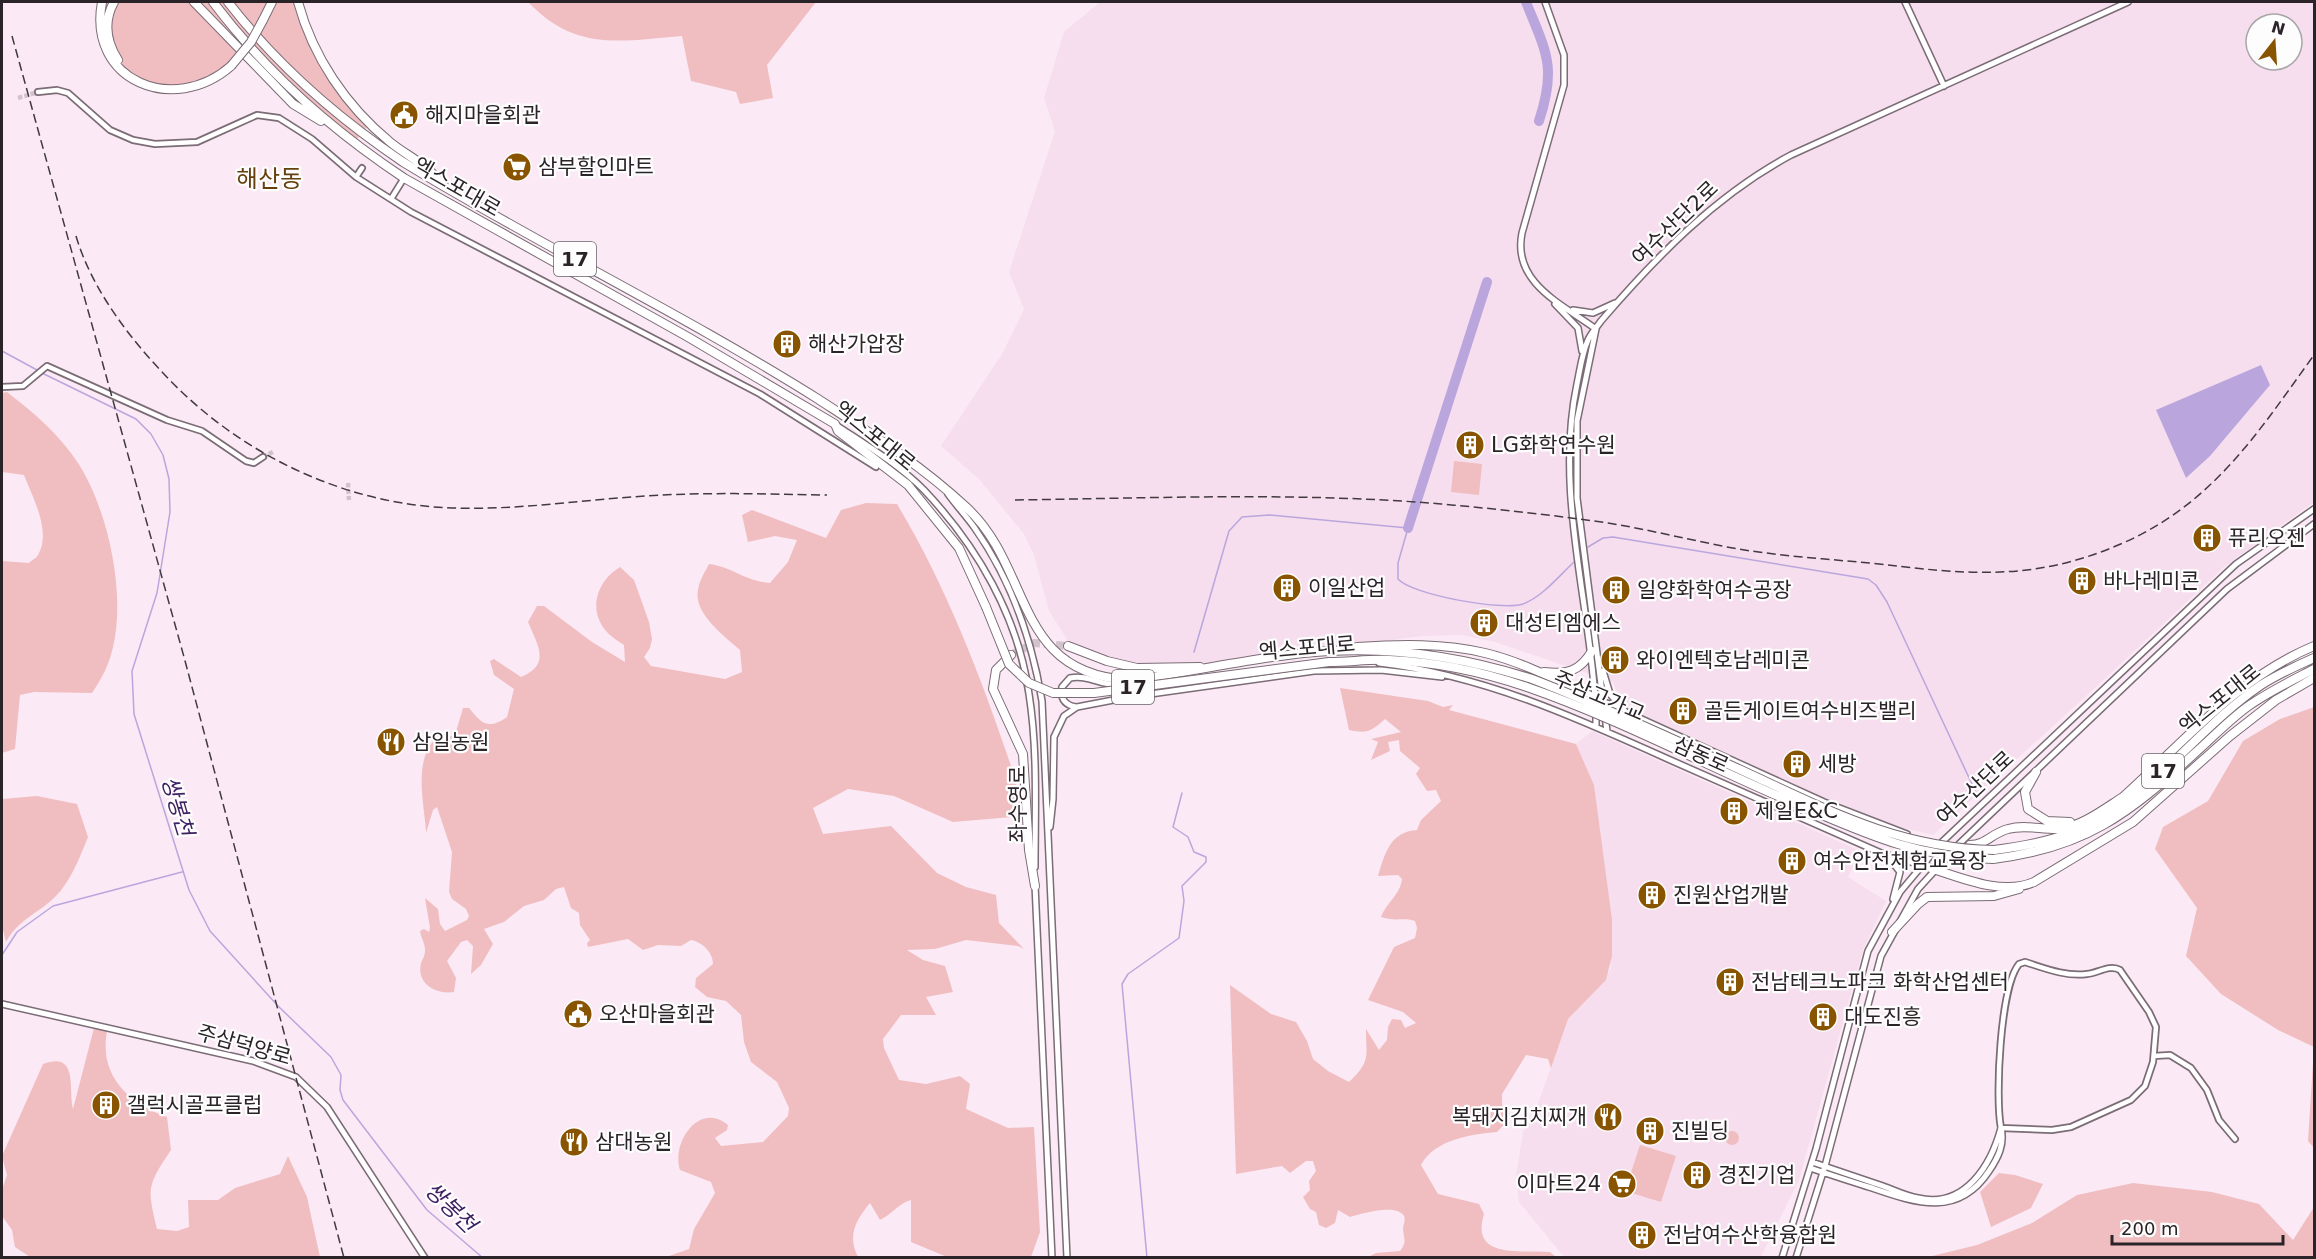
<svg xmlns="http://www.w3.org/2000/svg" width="2316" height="1259" font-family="'DejaVu Sans','Noto Sans KR',sans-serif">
<rect width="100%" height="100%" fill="#fbeaf5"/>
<!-- built -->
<path fill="#f6deee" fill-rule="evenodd" d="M1100,2H2314V502L2224,567L2095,688L1933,835L1900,827L1818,795L1628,708L1619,698L1613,682L1495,642L1462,635L1422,636L1179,668L1146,669L1072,647L1049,611L1034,555L1024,534L979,479L941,446L1002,354L1024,309L1009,272L1055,131L1044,98L1064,32ZM2256,24H2292V60H2256Z
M1592,731L1862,852L1848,877L1886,901L1863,950L1799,1180L1761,1257H1564L1519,1202L1516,1176L1523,1132L1535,1112L1568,1019L1603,983L1611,968L1594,785L1576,744Z"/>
<!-- green -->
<path fill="#f0bec1" d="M102,2H298L326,68L369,124L354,143L293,104L242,53L209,81L157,89L118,68Z
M528,2H816L767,65L773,98L740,104L736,92L691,81L682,36C620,41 576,52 528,2Z
M7,392C33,412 60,435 78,463C108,509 126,593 113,647C109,665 102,678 92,693L34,692L20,695L15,749L2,753V561L29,563C32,560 38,557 39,553C51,530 32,496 24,475L2,472V393Z
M1454,461L1482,464L1479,495L1451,492Z
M866,503L897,504C945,584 980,674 1010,763C1016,780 1018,799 1023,816L953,822L894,796L848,789L813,808L823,834L891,826L937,873L966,887L996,895L999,923L1024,949L1018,946L966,940L935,949L907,950L923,960L945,966L953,992L926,997L936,1015H901L883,1039L884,1048L899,1080L926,1084L960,1076L970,1084L966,1109L1008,1128L1034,1127L1040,1232L1031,1257H947L911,1242V1200C899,1203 891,1215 880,1220L870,1203C856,1220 847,1235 858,1257H666L689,1249L694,1229L715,1193L711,1182L680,1170C671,1143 699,1101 728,1125L727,1130L715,1138L721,1146L763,1142L788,1116L789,1108L777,1082L751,1062L744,1042L741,1015L726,1001L707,997L695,987L696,978L713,964C713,952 702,942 691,940L681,946L658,945L643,950L628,939L588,947L587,943L590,940L580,925L579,913L571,908L564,887L556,889L544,900L524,906L504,922L484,929L493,944L481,965L471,974L473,946L467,940L461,942L447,961L456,978L454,992C436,995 416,984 421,963C423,958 425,956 425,950C425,943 421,938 420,931L424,929L429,932L430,928L425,898L438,909L440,924L445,931L467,920L469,916L466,909L452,899L449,892L452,852L437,807L433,810L426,833V831C424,803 414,765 433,741L455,735L463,708H469C482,724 488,730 507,717L514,689L494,675L490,661L494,659L521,677C552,664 537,644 528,622L537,606H544L592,642L625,662L624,645C618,641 610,636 606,631C587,609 598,580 620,567L634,580L649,622L652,639L650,648L644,657L651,666L725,679L742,672L740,650C724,636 693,613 698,590C699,581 705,572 709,564C733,567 744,581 770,583L788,562L797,540L775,536L748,542L742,515L752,510L826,538L841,510Z
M1340,688L1428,701L1443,707L1453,705L1449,710L1576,744L1594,785L1612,920V956L1606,980L1568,1019L1551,1068L1548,1059L1526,1055L1502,1094V1105L1512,1116L1497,1132C1471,1134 1434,1140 1421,1165L1438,1194L1479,1204L1484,1214C1470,1259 1519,1250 1550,1252L1556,1257H1368L1376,1253L1400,1251C1407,1242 1404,1240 1403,1229C1403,1225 1406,1220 1404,1216C1396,1203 1361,1214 1350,1217L1338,1210L1335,1223L1326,1228L1319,1225L1316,1212L1310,1209L1303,1197L1310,1190L1309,1181L1316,1171L1313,1161H1306L1290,1173L1282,1166L1236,1174L1230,985L1271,1014L1296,1022L1307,1041L1313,1059L1328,1071L1349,1082C1371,1061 1366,1057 1366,1029L1379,1050L1387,1040L1388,1027L1392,1019L1401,1020L1405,1028L1416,1023L1403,1012L1368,1000L1394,947L1415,938L1417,928L1415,921C1402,917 1397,922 1381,917C1387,902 1400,895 1402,879L1398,875L1378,876C1385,853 1390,832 1417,830L1421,820L1441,801L1436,790L1427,791L1416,774L1420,768L1400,751L1399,740L1388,742L1390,751L1371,760L1378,742L1371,739L1401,732L1385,719C1372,731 1367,734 1349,730Z
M2314,707V1148L2308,1141L2314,1047L2278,1030L2221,994L2186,956L2197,908L2155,849L2163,827L2208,801L2243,741L2280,719Z
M37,796L77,804L88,837C80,857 70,883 54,898C36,915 19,919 6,942L2,925V799Z
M95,1024L108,1027C97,1072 125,1102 167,1117L171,1150C147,1186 147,1188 157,1229L177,1231L189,1227L188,1200H218L235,1188L280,1174L288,1156L307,1197L320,1257H30L15,1247L12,1230L2,1216V1190L7,1175L2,1156L43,1064C79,1051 68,1089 73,1109Z
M1725 1138a7 7 0 1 1 14 0a7 7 0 1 1-14 0Z
M1640,1145L1676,1156L1661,1202L1625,1191Z
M1999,1173L2015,1175L2043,1184L2031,1208L1991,1227L1980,1192Z
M2133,1183L2212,1192L2259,1204L2293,1240L2314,1207V1257H1928L1977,1245L2032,1223L2077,1195Z"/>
<!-- water -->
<path fill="#baa6dd" d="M2261,365L2270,385L2210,456L2186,478L2156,410Z"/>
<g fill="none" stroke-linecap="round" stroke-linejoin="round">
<!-- stream -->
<path stroke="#baa6dd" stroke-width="1.5" d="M2,351L37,370
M42,373L136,419L151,434L163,455L169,479L170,512L157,593L132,671L134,714L189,890L210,931L278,1006L331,1057L341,1075L340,1090L343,1100L427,1210L483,1258
M1588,547L1603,538L1613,537L1868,579L1876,585L1887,602L1978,797
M1194,652L1229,531L1242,517L1269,515L1408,528L1398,563V579C1412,595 1503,611 1523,604C1542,597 1559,576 1574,562
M2,955L17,932L53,906L182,872
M1147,1258L1122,984L1128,974L1179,938L1184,901L1182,886L1206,862V857L1194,852L1188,837L1173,827L1182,793"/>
<!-- river -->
<path stroke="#baa6dd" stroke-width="10" d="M1526,2C1546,52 1557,66 1539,121
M1408,528L1487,282"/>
<!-- minor-tunnel -->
<path stroke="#d1c2cc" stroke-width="4.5" stroke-dasharray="4.5 2" stroke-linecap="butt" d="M18,98L38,92
M263,457L273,452
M348,483L349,500"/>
<!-- trunk-tunnel -->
<path stroke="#d1c2cc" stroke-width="8" stroke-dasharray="8 4" stroke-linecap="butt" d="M1011,655L1034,643L1068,646"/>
<!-- minor casing -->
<g stroke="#7b6c76" stroke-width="8">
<path id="minor" d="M38,92L57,90L68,93L110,130L133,140L155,144L197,142L257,115L279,118L312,139L356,177L411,212L760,394L876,467
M356,177L362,168
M391,199L404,178
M2,387L23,386L47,366L167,420L202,431L246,461L254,463L263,457
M2025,962C2044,968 2066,977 2087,974C2098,973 2110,964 2120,970L2149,1012L2156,1027L2153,1062L2145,1086L2131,1100L2071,1127L2052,1130L2001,1128C1995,1098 2000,987 2019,964Z
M2154,1056L2170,1055L2191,1068L2207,1090L2219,1120L2235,1139"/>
</g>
<!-- tertiary casing -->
<g stroke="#7b6c76" stroke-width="8">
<path id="tertiary" d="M1545,2L1564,55V85L1522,233C1512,283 1562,304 1596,329
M1905,2L1944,86
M1555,304L1578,328L1582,351
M1573,310L1593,313L1615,303
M1596,329L1577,421V498L1607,731
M836,425C866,445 898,464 924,490C977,546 1018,616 1029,694C1038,751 1035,809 1035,867
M948,494C956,505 966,516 974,527C1010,578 1032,640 1042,701L1067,1258
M1379,663C1482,675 1575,717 1668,759C1739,791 1810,822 1881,853L1921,865
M1603,671L1610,694L1624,710
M1595,698C1588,594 1555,489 1577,384C1580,370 1582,353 1588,340C1591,333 1597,327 1601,321C1656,257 1716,195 1791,155L2128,2
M1602,701L1824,802L1907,834
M1076,707C1065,705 1060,699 1062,687L1070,678C1092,673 1108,693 1129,680
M1596,711V725
M1050,827L1053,799L1054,737L1064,716L1077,707L1129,697L1314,671L1381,670L1442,677
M1888,857L1900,872L1893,899
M1035,885L1052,1258
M2,1004L253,1061L296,1077L327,1107L425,1258
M1810,1168C1831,1175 1852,1182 1872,1188C1916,1203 1958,1218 1989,1171C1998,1158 2005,1144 2001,1128C1991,1165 1965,1209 1918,1198C1906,1196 1894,1190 1883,1186C1859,1178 1836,1170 1812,1162
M1782,1258L1816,1149L1868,951L1900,892L1942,842L2236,564L2314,509
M1796,1258L1825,1166L1881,956L1918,889L1959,844L2227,589L2314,524"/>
</g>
<!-- trunk casing -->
<g stroke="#7b6c76" stroke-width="10">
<path id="trunk" d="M102,2C87,81 174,116 231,66
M114,2C103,22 106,41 118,60
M194,2L293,104L321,121
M213,2C266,72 330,129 404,178L688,337L835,424L838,431L908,485L959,548L986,607
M228,2C277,65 336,117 403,162C539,245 683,314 818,399C870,433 921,465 966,507C1033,568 1013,674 1129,680C1196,672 1262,655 1329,651C1398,647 1467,658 1532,679
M298,2C313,57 346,106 390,142C407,156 427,164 440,182
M263,20L272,2
M1068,646L1107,661L1137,668L1200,667
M1357,647C1400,644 1444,643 1485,653C1523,662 1560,682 1595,698
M1011,655L996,670L993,689L1023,754L1029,850L1035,886
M1329,662C1349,662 1369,659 1389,660C1437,662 1483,672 1527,687
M1544,672C1567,675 1580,671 1592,651
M2036,772L2025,792L2028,809L2047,821L2070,822
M1970,845C1986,845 1992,833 2008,829C2025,824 2042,830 2060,829C2082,826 2104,809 2123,797C2184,742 2237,678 2314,646
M1994,850C2033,845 2073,837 2107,815C2164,780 2205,723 2261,685C2278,674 2296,666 2314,658
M1993,859C2085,848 2129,814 2195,753C2212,738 2228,721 2247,707C2268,692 2291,681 2314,669
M1921,865C1955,875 2000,897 2034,882L2133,822L2230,736L2276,700L2314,678
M1892,932L1918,904L1927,897L1994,896L2019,889"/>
</g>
<!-- minor -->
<use href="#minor" stroke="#fff" stroke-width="4.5"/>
<!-- tertiary -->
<use href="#tertiary" stroke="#fff" stroke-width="5"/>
<!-- trunk -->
<use href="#trunk" stroke="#fff" stroke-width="8"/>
<!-- rail -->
<path stroke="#423a3f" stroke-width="1.5" stroke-dasharray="9 4.5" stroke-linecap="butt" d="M12,36L184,657L344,1258
M76,236C91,287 127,335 163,373C237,453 346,506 456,508C519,510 582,500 645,496C706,492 766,494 827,495
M1015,500C1154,498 1303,492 1441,504C1497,509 1553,515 1608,523C1651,530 1694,541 1738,549C1781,556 1826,559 1870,563C1965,574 2032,583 2123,543C2214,503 2259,431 2314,355"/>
<!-- trunk-bridge casing -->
<g stroke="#7b6c76" stroke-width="10" stroke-linecap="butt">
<path id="trunk-bridge" d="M231,66L251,42L263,20
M986,607L1009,664L1029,683L1053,693H1094L1329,662
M1532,679C1603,706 1672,739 1741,770C1826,809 1897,848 1994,850
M1527,687C1619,719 1705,765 1794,803C1865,833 1913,857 1993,859"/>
</g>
<!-- trunk-bridge -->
<use href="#trunk-bridge" stroke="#fff" stroke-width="8"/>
</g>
<!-- icons -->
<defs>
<g id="civic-disc" transform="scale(1.5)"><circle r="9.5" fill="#895400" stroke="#fdfdfd"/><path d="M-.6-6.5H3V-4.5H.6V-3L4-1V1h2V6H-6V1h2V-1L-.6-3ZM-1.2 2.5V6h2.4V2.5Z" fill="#fff"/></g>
<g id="supermarket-disc" transform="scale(1.5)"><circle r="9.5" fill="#895400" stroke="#fdfdfd"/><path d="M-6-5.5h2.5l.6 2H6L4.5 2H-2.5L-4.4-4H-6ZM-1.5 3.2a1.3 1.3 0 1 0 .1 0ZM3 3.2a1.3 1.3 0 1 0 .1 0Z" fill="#fff"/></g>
<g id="building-disc" transform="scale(1.5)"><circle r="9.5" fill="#895400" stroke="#fdfdfd"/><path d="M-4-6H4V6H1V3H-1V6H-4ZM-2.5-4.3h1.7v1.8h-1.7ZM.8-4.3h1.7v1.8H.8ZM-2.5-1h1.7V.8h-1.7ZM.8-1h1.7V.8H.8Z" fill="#fff"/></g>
<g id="restaurant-disc" transform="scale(1.5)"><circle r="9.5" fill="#895400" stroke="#fdfdfd"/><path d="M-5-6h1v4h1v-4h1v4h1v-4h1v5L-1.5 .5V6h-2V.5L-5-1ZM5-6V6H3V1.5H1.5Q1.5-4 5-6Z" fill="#fff"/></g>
</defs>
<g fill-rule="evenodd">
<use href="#civic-disc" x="404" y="115"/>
<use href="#supermarket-disc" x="517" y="167"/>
<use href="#building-disc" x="787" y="344"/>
<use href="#building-disc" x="1470" y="445"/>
<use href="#building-disc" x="2207" y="538"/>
<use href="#building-disc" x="2082" y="581"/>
<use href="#building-disc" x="1287" y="588"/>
<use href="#building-disc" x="1616" y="590"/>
<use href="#building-disc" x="1484" y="623"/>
<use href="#building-disc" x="1615" y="660"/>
<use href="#building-disc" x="1683" y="711"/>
<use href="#restaurant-disc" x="391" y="742"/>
<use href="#building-disc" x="1797" y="764"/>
<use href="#building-disc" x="1734" y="811"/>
<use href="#building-disc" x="1792" y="861"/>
<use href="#building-disc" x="1652" y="895"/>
<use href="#building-disc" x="1730" y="982"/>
<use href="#civic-disc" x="578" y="1014"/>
<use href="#building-disc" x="1823" y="1017"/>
<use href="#building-disc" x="106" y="1105"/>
<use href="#restaurant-disc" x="1608" y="1117"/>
<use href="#building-disc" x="1650" y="1131"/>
<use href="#restaurant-disc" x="574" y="1142"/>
<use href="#building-disc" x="1697" y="1175"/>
<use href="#supermarket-disc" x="1622" y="1184"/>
<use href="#building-disc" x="1642" y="1235"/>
</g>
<g text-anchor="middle" stroke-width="4.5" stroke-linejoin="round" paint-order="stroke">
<!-- shield labels -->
<g fill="#fdfdfd" stroke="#696467" stroke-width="1.5">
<rect x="554" y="242" width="42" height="34" rx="4.5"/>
<rect x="1112" y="670" width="42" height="34" rx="4.5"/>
<rect x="2142" y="754" width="42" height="34" rx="4.5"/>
</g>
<g font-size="20" font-weight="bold" fill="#2a2327">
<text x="575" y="266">17</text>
<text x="1133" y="694">17</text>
<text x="2163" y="778">17</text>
</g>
<!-- poi labels -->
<g font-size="21" fill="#2a2327" stroke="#fdfdfd" text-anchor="start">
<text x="425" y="122">해지마을회관</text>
<text x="538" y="174">삼부할인마트</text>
<text x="808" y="351">해산가압장</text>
<text x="1491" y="452">LG화학연수원</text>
<text x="2228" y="545">퓨리오젠</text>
<text x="2103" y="588">바나레미콘</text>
<text x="1308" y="595">이일산업</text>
<text x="1637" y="597">일양화학여수공장</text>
<text x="1505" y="630">대성티엠에스</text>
<text x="1636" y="667">와이엔텍호남레미콘</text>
<text x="1704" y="718">골든게이트여수비즈밸리</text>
<text x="412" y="749">삼일농원</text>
<text x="1818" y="771">세방</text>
<text x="1755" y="818">제일E&amp;C</text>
<text x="1813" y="868">여수안전체험교육장</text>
<text x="1673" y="902">진원산업개발</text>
<text x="1751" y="989">전남테크노파크 화학산업센터</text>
<text x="599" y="1021">오산마을회관</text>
<text x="1844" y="1024">대도진흥</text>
<text x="127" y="1112">갤럭시골프클럽</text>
<text x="1587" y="1124" text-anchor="end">복돼지김치찌개</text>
<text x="1671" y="1138">진빌딩</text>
<text x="595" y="1149">삼대농원</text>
<text x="1718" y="1182">경진기업</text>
<text x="1601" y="1191" text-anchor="end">이마트24</text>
<text x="1663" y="1242">전남여수산학융합원</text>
</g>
<!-- street labels -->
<g font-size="21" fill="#2a2327" stroke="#fdfdfd">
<text transform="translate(457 187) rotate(30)" y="7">엑스포대로</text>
<text transform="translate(1675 223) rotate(-44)" y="7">여수산단2로</text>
<text transform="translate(875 436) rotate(39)" y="7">엑스포대로</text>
<text transform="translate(1307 648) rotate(-5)" y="7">엑스포대로</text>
<text transform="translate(1599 696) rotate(23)" y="7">주삼고가교</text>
<text transform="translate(2220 699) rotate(-39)" y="7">엑스포대로</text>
<text transform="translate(1701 755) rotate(24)" y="7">삼동로</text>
<text transform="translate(1975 788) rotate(-43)" y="7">여수산단로</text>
<text transform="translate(1018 804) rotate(-90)" y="7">좌수영로</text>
<text transform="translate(244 1045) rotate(16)" y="7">주삼덕양로</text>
</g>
<!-- water labels -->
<g font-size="22" font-style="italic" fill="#3f2163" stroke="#fdfdfd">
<text transform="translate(178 806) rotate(73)" y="8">쌍봉천</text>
<text transform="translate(451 1207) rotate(44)" y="8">쌍봉천</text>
</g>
<!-- quarter labels -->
<g font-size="24" fill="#653f0e" stroke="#fdfdfd">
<text x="269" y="187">해산동</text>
</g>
</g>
<!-- border -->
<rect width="2316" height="1259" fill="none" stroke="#2a2327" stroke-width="6"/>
<!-- north arrow -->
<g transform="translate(2274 42) rotate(17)"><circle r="28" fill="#fdfdfd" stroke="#a9a6a7" stroke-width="1.5"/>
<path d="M0-4.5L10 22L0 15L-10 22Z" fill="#895400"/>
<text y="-9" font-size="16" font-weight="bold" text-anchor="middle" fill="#2a2327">N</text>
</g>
<!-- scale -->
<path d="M2112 1235v9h171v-9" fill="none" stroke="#2a2327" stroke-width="3"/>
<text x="2121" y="1235" font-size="18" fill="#2a2327" stroke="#fdfdfd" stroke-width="4.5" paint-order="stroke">200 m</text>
</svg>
